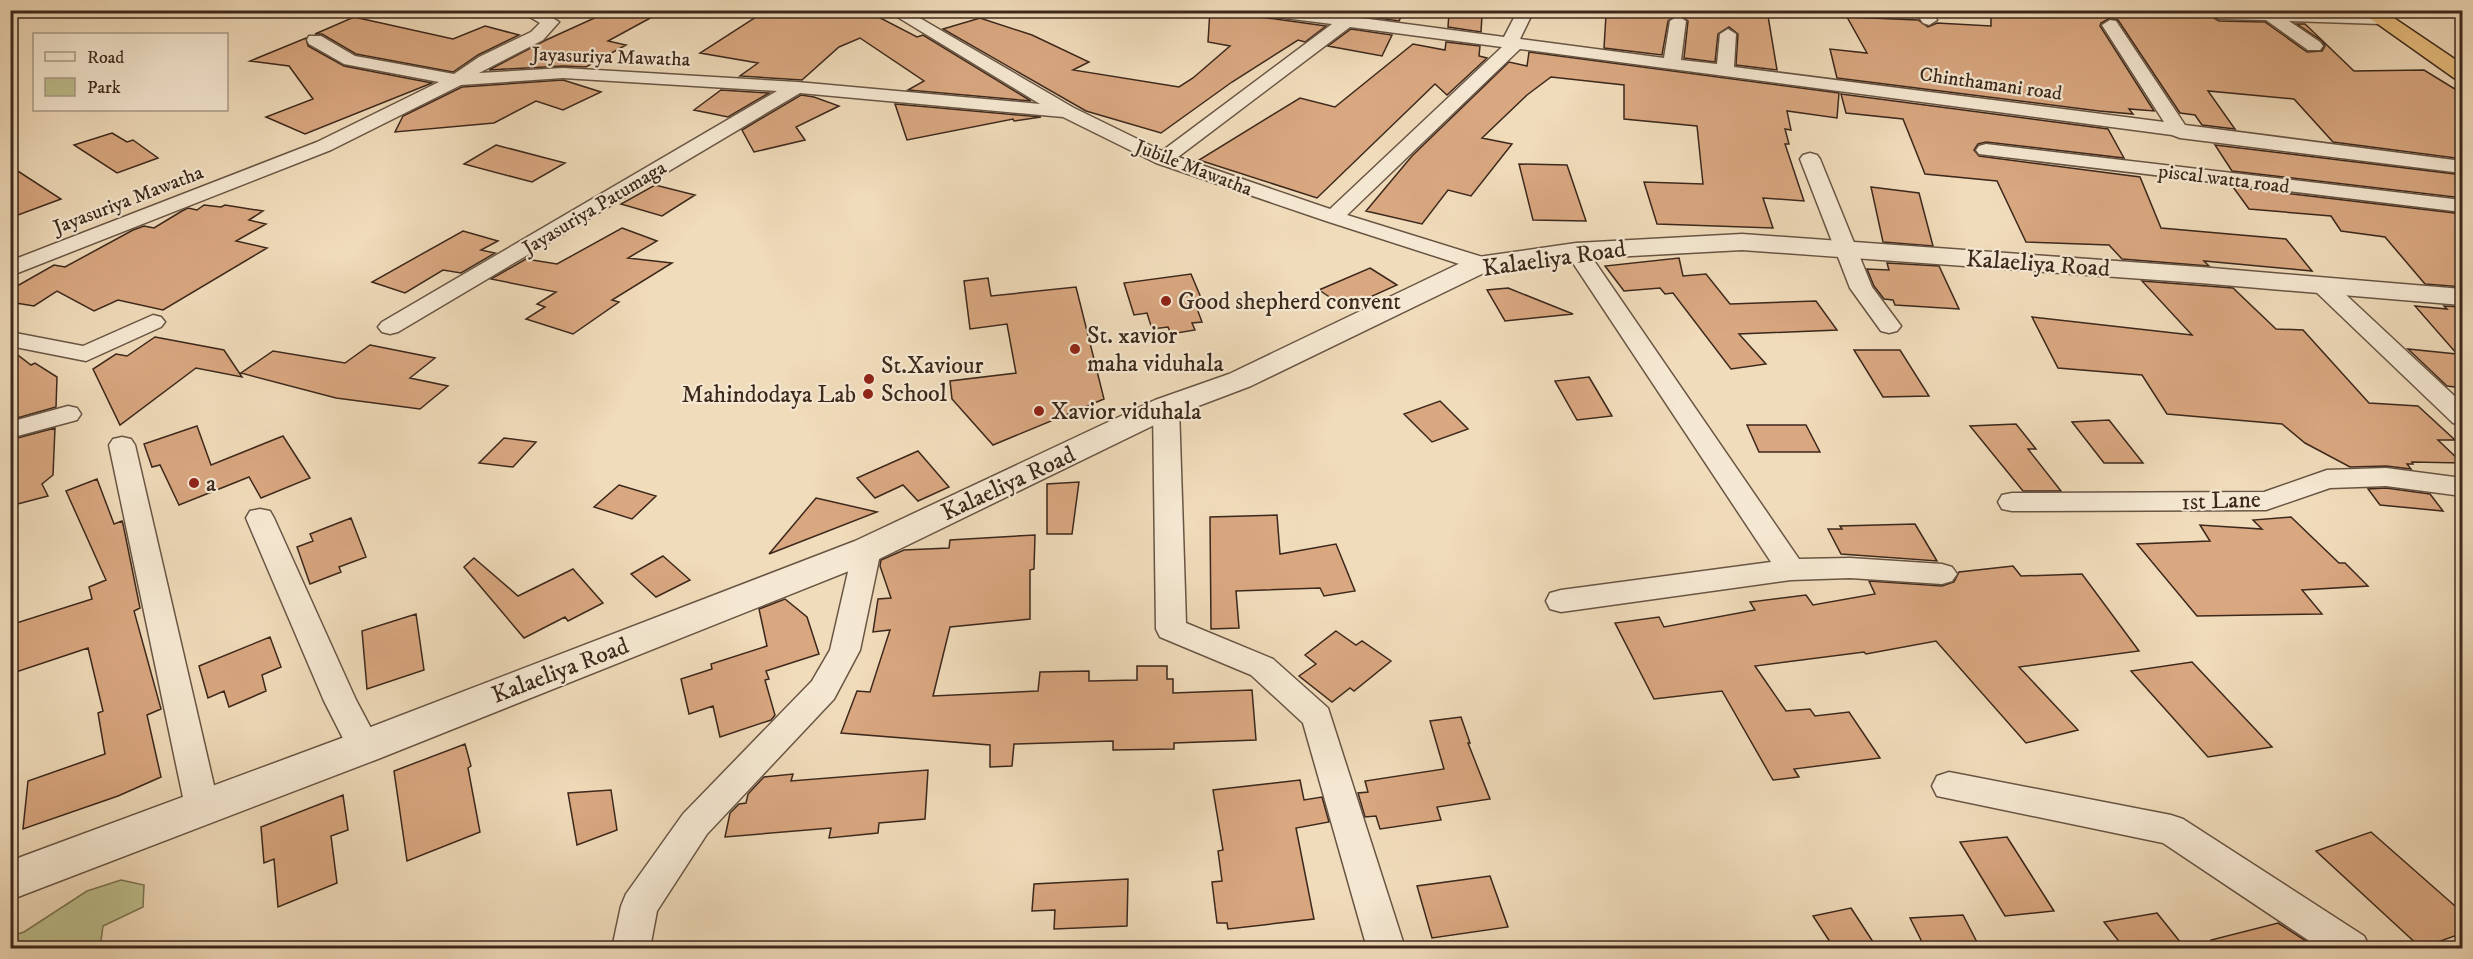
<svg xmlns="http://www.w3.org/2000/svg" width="2473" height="959" font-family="'IM FELL DW Pica',serif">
<rect width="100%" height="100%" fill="#f0dbba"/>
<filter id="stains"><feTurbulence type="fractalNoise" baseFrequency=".00333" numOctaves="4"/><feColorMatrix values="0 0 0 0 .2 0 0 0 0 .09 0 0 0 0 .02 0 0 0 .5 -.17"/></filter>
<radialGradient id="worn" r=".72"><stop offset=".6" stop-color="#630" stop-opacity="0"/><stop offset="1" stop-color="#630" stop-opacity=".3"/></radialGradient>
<!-- green -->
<path fill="#bdbf8d" stroke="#7c7454" stroke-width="1.5" d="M121,880L144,885L143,907L103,926L100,948H11V936L24,932L87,891Z"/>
<!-- building -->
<path fill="#d9a780" stroke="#3c281c" stroke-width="1.5" d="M612,10H665L608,41L626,45L586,67L563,66L489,70L546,40Z
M767,10H865L917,37L923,35L1031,101L908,90L924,81L860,38L839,47L802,80L740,76L758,63L700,53Z
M1210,10H1250L1260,17L1326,26L1305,42L1298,40L1232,82L1161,133L1086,111L943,29L980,18L1032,35L1089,62L1073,70L1179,87L1193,78L1230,46L1208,42Z
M1322,10H1382L1403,13L1399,21Z
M1614,10H1767L1777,70L1736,65L1738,34L1729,27L1718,34L1715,62L1684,58L1688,21L1679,14L1668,21L1662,55L1604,48L1606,15L1613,16Z
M1991,10L2195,11L2197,14L2209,15L2219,21L2265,22L2307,52L2322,51L2325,46L2322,41L2297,24H2305L2354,71L2424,70L2463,94V159L2333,142L2294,99L2208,91L2235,129L2202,125L2195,115L2180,113L2118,20L2110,18L2101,23L2100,26L2154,111L2129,109L2133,114L2099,111L1837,78L1830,49L1867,53L1847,17L1918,20L1928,27L1937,23L1991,26Z
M1449,13L1482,15L1481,32L1448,27Z
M354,17L453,39L485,26L519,35L478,55L453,72L356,54L322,34H315Z
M1351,29L1392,35L1382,56L1328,46Z
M306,38L308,46L344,66L432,83L305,134L266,117L313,99L289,66L250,61Z
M1446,42L1480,46L1479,56L1487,58L1447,95L1435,84L1317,198L1199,160L1300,98L1335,107L1413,44L1445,50Z
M1529,52L1839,93L1837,118L1787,111L1791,130L1785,129L1789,144H1785L1804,201L1763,198L1773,228L1657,224L1644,182L1703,184L1697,126L1624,119V85L1551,77L1527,95L1482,138L1512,144L1471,196L1448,190L1422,224L1366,211L1412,156L1509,62L1527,66Z
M563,80L601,92L563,110L536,101L494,123L395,132L403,116L462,87Z
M721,90L769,93L728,117L694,110Z
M1841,94L2108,129L2124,158L1986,142L1978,144L1974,150L1979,156L2140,177L2161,228L2286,239L2312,271L2204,261L2209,266L2122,259L2109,245L2026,242L1997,181L1925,174L1903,119L1846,113Z
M801,95L814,97L839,106L796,127L805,140L754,152L742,130Z
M895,104L1041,117L1014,121L1013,119L907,140Z
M112,133L127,142L133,140L158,158L117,173L74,145Z
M496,145L565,163L532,182L464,164Z
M2215,145L2463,175V198L2232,171Z
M1519,164L1567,165L1586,221L1533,220Z
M10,166L61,199L10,218Z
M655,185L695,195L662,216L621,204Z
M1871,187L1919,193L1933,246L1883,242Z
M2233,187L2463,214V287L2425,284L2385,237L2341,231L2331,216L2249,209Z
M204,205L221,207L225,205L263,211L249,220L266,224L236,241L267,248L163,310L118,300L94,311L57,291L34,306L10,302V290L54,265L65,267L133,230L144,226L154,228L182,211L188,208L197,210Z
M622,228L657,241L628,258L672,263L612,300L619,302L573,334L526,319L545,307L537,304L556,292L491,279L526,259L557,264Z
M463,231L498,241L481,250L495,253L461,273L443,270L405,293L372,282Z
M1679,258L1683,276L1706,274L1730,304L1816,301L1837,330L1739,334L1766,364L1731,369L1673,293L1665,294L1660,288L1624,291L1605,266Z
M1887,263L1939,266L1959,309L1895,305L1893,300L1884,299L1874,286L1867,269L1889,270Z
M1370,268L1397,285L1346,308L1319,290Z
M1191,274L1204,305L1196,306L1202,322L1192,323L1195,330L1171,334L1168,327L1152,329L1147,313L1134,315L1124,283Z
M988,278L991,296L1076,287L1104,399L993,445L952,399L950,381L1016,373L1007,324L970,329L964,281Z
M2142,281L2233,288L2276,329L2303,330L2369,403L2418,406L2455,440H2438L2462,463L2412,462L2413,464H2407L2411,469L2386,466L2350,467L2305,443L2282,424L2167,414L2142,375L2058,368L2032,317L2192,335Z
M1508,288L1573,314L1505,321L1487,290Z
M2415,306L2447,309L2444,306L2463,307V388L2447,386L2408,349L2457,354Z
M155,337L224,350L242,377L196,368L120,425L93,369L116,354L127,356Z
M370,345L435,358L410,378L448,386L420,409L336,398L241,373L273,351L345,363Z
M10,349L31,365L35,363L57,377L56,407L10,420Z
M1854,350H1900L1929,396L1883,397Z
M1589,377L1612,416L1577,420L1555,381Z
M1440,401L1468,429L1432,442L1404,414Z
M2109,420L2143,463H2104L2072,422Z
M2016,424L2036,449H2028L2061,491H2023L1970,426Z
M1747,425H1806L1820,452H1759Z
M197,426L211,465L283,436L310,478L261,498L249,477L179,505L160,465L152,467L144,444Z
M55,428L53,475L42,484L48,496L10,506V440Z
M504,438L536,442L513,467L479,463Z
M918,451L949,487L918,501L903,485L875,498L857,478Z
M97,479L114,524L122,521L123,524L140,608L134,611L161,709L147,715L161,777L118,796L23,829L28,781L105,754L98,713L103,711L88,648L10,674V625L92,599L89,587L106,580L66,491Z
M1079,482L1072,534H1047V484Z
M619,485L656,496L632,519L594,507Z
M2386,488L2430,494L2443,511L2380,505L2368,489Z
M816,498L877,512L769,554Z
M1277,515L1280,554L1336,544L1355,591L1324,596L1320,588L1236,591L1239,628L1211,629L1210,517Z
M2291,517L2339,563H2345L2368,586L2302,590L2322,614L2197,616L2137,544L2210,541L2200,525L2262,529L2253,520Z
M351,518L366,557L339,567L341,572L310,584L297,547L313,541L310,534Z
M1915,524L1937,561L1841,554L1828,529H1842L1840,526Z
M1035,535L1034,569L1030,570V619L950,627L933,696L1038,691L1040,672L1089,671V681L1137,680V666H1167V679H1173V693L1252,690L1256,740L1174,743V749L1113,750V741L1014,744L1012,766L990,767V745L841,733L857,691L870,692L890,630L873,632L878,599L891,598L880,566L881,560L904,550L949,548L950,540Z
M663,556L690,580L656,597L631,574Z
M474,558L518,596L573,569L603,603L568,621L565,617L524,638L464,567Z
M2013,566L2021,576L2082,574L2139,651L2019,667L2078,730L2026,743L1936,641L1866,654L1864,652L1755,666L1786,711L1810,709L1815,716L1849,712L1880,758L1794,769L1799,777L1773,780L1722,691L1654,699L1615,623L1659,617L1664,627L1755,610L1750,602L1806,595L1813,605L1875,594L1869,581L1942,586L1954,582L1959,572Z
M785,599L807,617L819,654L766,671L769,679L765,680L775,715L771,720L720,737L713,706L689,714L681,679L712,669L711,664L767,646L759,609Z
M416,614L424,670L367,689L362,631Z
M1336,631L1356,645L1362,641L1391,661L1354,691L1350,688L1332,702L1299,676L1316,664L1305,655Z
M270,637L281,667L262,675L266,691L229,707L224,691L208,698L199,666Z
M2192,662L2272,747L2208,757L2131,671Z
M1461,717L1470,743H1468L1490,799L1437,807L1441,820L1380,829L1376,816L1365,817L1358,793L1368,792L1365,781L1444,769L1430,721Z
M465,744L471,766L468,768L480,832L407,861L394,771Z
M928,770L925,819L879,823L878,833L829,838L831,828L725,837L730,813L739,804L746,803L748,794L764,777L793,774L791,781Z
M1300,780L1304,800L1322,797L1329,822L1296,828L1314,919L1228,929L1227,923H1217L1212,882L1222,881L1218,851L1223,850L1213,790Z
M611,790L617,830L577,845L568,793Z
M343,795L348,830L331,836L337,883L278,907L274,859L264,863L261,827Z
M2371,832L2463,913V933L2421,948L2316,851Z
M2007,837L2054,911L2005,916L1960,842Z
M1490,876L1508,927L1432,938L1417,886Z
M1128,879L1127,926L1054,929L1055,910L1032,911L1034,884Z
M1851,908L1877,948H1834L1813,916Z
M2157,913L2185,948H2124L2104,922Z
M1963,915L1980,948H1925L1910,918Z
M2278,923L2317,948H2212L2211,940Z"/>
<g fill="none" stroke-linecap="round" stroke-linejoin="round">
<!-- minor casing -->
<g stroke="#695544" stroke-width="3">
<path id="minor" d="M518,10H540L559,22L543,40L479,73L563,68L797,82L1040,104L886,10H906L1074,108L1162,151L1332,24L1260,15L1252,10H1301L1504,37L1518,10H1534L1520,39L1664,58L1670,21L1678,16L1686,21L1681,60L1717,64L1720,34L1728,29L1736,34L1734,67L2164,122L2102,25L2110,20L2116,21L2185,125L2462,161V173L2180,138L2172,135L1520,49L1347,215L1489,259L1492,264L1489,269L1481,271L1326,221L1156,163L1063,117L800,93L398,332L390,334L382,332L378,327L382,322L777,91L563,78L461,85L331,150L10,276V261L317,142L439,82L344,64L309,44L307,40L309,36H321L355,56L454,74L479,57L531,32L540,23ZM1350,27L1502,47L1330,209L1178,157Z
M1914,10H1931L1937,20L1929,25L1923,23Z
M2213,11L2381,14L2389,19L2381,24L2289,21L2320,42L2323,46L2320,50H2308L2266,20L2219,19L2211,14Z
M1986,144L2462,200V212L1979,154L1976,150L1979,146Z
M1810,153L1817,155L1820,159L1872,287L1901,326L1897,331L1889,333L1881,331L1850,288L1800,159L1803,155Z
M1576,244L1584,246L1799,559L1850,558L1942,564L1952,567L1957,574L1952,581L1942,584L1850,578L1791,580L1561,612L1550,609L1546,601L1550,593L1561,590L1771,562L1565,251L1568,246Z
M2322,278L2330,280L2462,403V425L2453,423L2314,290L2311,285L2314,280Z
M153,315L161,317L165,322L161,327L86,361L10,346V332L83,346Z
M1166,399L1175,401L1179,407L1186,623L1273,659L1328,708L1405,948H1367L1303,723L1251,675L1160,637L1156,629L1153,407L1157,401Z
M68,406L77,408L81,414L77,420L10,438V422Z
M122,437L131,439L135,445L219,807L214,817L202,821L190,817L185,807L109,445L113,439Z
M2386,468L2462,478V496L2386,486L2330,488L2266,510L2012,511L2002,509L1998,502L2002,495L2012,493L2264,492L2327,470Z
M260,509L270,511L274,518L356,700L381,747L376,756L364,760L352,756L324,701L246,518L250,511Z
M867,540L877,543L881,550L860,650L834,699L707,834L657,911L650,948H612L621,906L626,894L683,814L812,681L830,650L853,550L857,543Z
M1949,772L2171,815L2183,819L2364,936L2370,948H2320L2163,843L1937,796L1932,786L1937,776Z"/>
</g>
<!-- tertiary casing -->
<g stroke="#695544" stroke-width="3">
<path id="tertiary" d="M1742,234L2200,267L2462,289V305L2200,283L1742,250L1576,259L1488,271L1251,386L1177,414L879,559L378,759L10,900V861L350,735L855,541L1155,400L1229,374L1471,258L1576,243Z"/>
</g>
<!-- trunk casing -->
<g stroke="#3c281c" stroke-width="3">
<path id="trunk" d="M2358,10H2382L2462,64V79L2454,78Z"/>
</g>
<!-- minor -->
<use href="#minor" fill="#f5e8d2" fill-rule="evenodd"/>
<!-- tertiary -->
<use href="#tertiary" fill="#f5e8d2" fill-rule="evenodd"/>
<!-- trunk -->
<use href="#trunk" fill="#e8be7d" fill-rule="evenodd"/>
</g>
<!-- markers -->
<g fill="#8f2418" stroke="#f5e8d2" stroke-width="2">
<circle cx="1166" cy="301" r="6"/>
<circle cx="1075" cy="349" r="6"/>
<circle cx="869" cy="379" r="6"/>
<circle cx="868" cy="394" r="6"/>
<circle cx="1039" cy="411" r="6"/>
<circle cx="194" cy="483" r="6"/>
</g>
<g text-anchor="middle" stroke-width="4.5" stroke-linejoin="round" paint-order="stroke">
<!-- far-street labels -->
<g font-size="20" fill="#3c281c" stroke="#f5e8d2">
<text transform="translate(611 56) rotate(2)" y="7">Jayasuriya Mawatha</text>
<text transform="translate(1991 83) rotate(8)" y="7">Chinthamani road</text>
<text transform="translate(1194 167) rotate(21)" y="7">Jubile Mawatha</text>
<text transform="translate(2224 178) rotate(7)" y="7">piscal watta road</text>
<text transform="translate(128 199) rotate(-21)" y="7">Jayasuriya Mawatha</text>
<text transform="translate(594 207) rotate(-31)" y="7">Jayasuriya Patumaga</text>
</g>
<!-- street labels -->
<g font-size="24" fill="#3c281c" stroke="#f5e8d2">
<text transform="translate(1554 258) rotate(-8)" y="8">Kalaeliya Road</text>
<text transform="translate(2038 263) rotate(4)" y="8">Kalaeliya Road</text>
<text transform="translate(1008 483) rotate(-25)" y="8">Kalaeliya Road</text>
<text transform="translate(2221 500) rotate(-2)" y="8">1st Lane</text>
<text transform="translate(560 670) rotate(-21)" y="8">Kalaeliya Road</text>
</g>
<!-- poi labels -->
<g font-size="24" fill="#3c281c" stroke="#f5e8d2" text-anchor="start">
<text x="1178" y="309">Good shepherd convent</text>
<text x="1087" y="343">St. xavior<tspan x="1087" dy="28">maha viduhala</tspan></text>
<text x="881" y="373">St.Xaviour<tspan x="881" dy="28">School</tspan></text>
<text x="856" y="402" text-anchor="end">Mahindodaya Lab</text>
<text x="1051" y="419">Xavior viduhala</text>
<text x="206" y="491">a</text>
</g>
</g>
<!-- margin -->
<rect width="2473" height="959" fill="none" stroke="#f0dbba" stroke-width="36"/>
<rect x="12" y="12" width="2449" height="935" fill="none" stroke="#3c281c" stroke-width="3"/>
<rect x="18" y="18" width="2437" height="923" fill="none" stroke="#3c281c" stroke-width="1.5"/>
<!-- legend -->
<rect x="33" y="33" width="195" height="78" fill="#f5e8d2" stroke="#ab9b89" stroke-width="1.5"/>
<rect x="45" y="52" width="30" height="9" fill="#f5e8d2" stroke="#ab9b89" stroke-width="1.5"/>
<text x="87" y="63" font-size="18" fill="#3c281c">Road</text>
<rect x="45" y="78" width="30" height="18" fill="#bdbf8d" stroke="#ab9b89" stroke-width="1.5"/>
<text x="87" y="93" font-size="18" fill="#3c281c">Park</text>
<rect width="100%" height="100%" filter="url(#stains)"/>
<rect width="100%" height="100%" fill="url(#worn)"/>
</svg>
